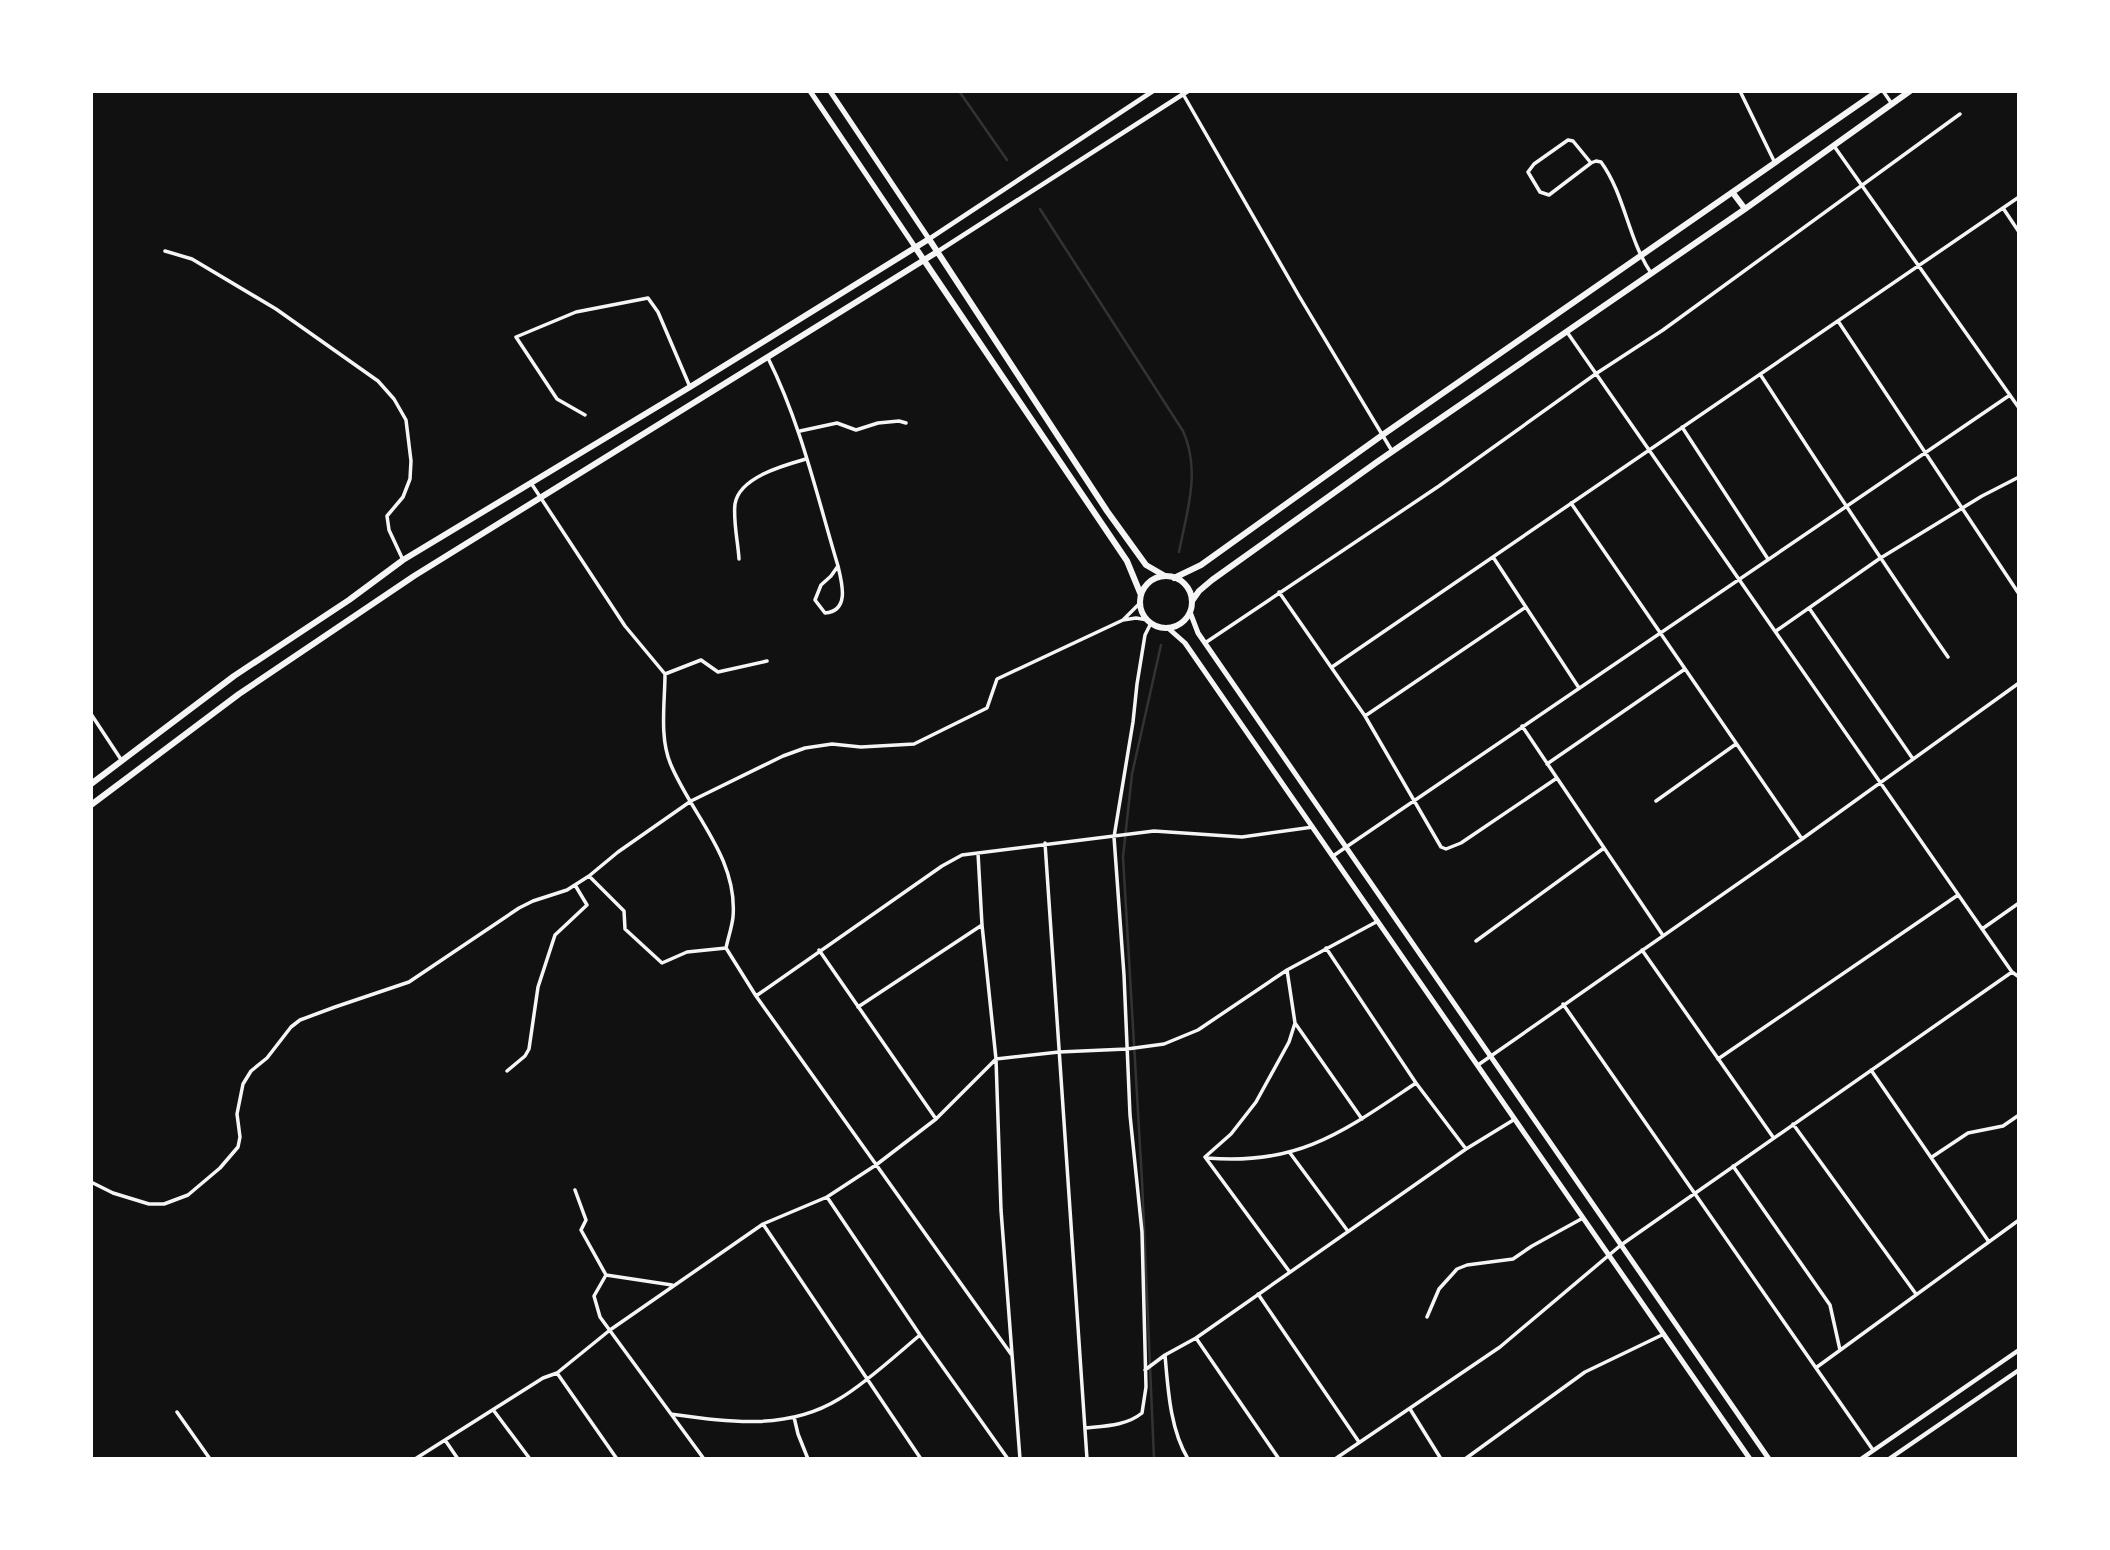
<svg xmlns="http://www.w3.org/2000/svg" width="2110" height="1550" font-family="Overpass,sans-serif">
<rect width="100%" height="100%" fill="#111"/>
<g fill="none" stroke-linecap="round" stroke-linejoin="round">
<!-- stream -->
<path stroke="#333" stroke-width="2.5" d="M959,91L1007,160
M1040,209L1183,431C1201,471 1187,511 1179,552
M1154,1459L1142,1180L1123,857L1132,774L1161,645"/>
<!-- minor -->
<path stroke="#f5f5f5" stroke-width="3.5" d="M1740,91L1774,161
M1883,91L1892,104
M1183,94L1299,296L1392,451
M1834,146L2019,408
M1591,163L1573,141L1568,140L1534,164L1528,172L1540,192L1549,195L1591,163L1596,161L1601,162C1625,195 1628,239 1651,273
M2003,208L2019,232
M165,251L192,259L276,309L378,381L394,399L406,420L411,461L410,479L403,497L387,516L389,530L403,560
M1838,321L2019,594
M1567,332L2012,972L2019,977
M768,358C801,424 817,496 838,566
M1760,374C1822,469 1883,564 1948,657
M585,415L557,399L516,337L576,312L648,298L658,312L690,387
M1682,427L1768,559
M800,431L837,423L856,430L878,423L899,421L906,423
M531,483L625,626L665,674C665,702 659,738 671,765C692,815 738,858 733,917C732,927 728,938 726,948L756,996L1011,1354
M1571,503L1802,839
M1493,557L1579,688
M739,559C738,542 733,521 735,504C739,477 785,465 806,459
M838,566C842,583 850,611 825,613L815,600L821,585L831,576Z
M1279,592L1365,716L1441,847L1446,849L1461,843L1557,778
M1140,603L1123,620L1136,618L1148,620
M1809,608L1913,759
M1776,631L1879,559L1982,496L2019,477
M1205,643L1439,486L1597,373L1663,330L1960,114
M1332,667L2019,197
M665,674L701,660L718,672L767,661
M91,714L122,761
M1365,716L1526,607
M1522,726L1662,934
M1547,764L1685,669
M1656,801L1736,744
M1045,843L1087,1459
M978,853L982,925L996,1059L1001,1210L1020,1459
M1333,856L2010,395
M589,876L624,911L625,929L662,963L687,952L726,948
M1982,929L2019,903
M1476,941L1604,848
M1326,948L1416,1083L1466,1149
M819,950L936,1119
M1642,950L1773,1137
M1287,970L1295,1023L1289,1042L1256,1102L1231,1134L1205,1157L1289,1271
M756,996L942,866L962,855L1154,831L1242,837L1313,827
M1563,1004L1873,1450
M858,1007L982,925
M1295,1023L1362,1119
M1718,1059L1958,895
M1478,1065L1802,839L2019,683
M1871,1070L1989,1242
M507,1071L525,1056L529,1049L538,987L555,935L587,905L575,885
M1793,1124L1916,1294
M1290,1153L1347,1230
M1932,1157L1968,1133L2003,1126L2019,1115
M1207,1158C1299,1166 1344,1131 1416,1083
M1733,1166L1830,1305L1840,1350
M91,1182L113,1193L149,1204H164L188,1195L220,1168L238,1147L240,1137L237,1114L243,1084L251,1071L267,1058L291,1027L300,1020L335,1007L409,982L519,908L533,901L567,890L589,876L618,852L691,801L783,756L805,748L832,744L861,747L914,744L987,708L997,679L1123,620
M575,1190L586,1220L581,1230L606,1275L672,1285
M827,1197L920,1335L1008,1459
M763,1224L921,1459
M606,1275L594,1296L600,1317L704,1459
M1258,1294L1359,1442
M1427,1317L1439,1289L1457,1269L1467,1265L1513,1259L1532,1246L1583,1218
M1196,1338L1279,1459
M1817,1367L2019,1220
M1145,1370L1165,1355
M557,1373L617,1459
M1410,1409L1441,1459
M494,1411L530,1459
M177,1412L210,1459
M671,1414C728,1422 787,1431 839,1399C865,1384 896,1355 920,1335
M794,1417L798,1434L808,1459
M1085,1428C1105,1426 1126,1426 1142,1413L1146,1387L1142,1232L1130,1115L1124,975L1114,837L1133,722L1137,684L1145,635L1151,623
M445,1440L458,1459
M415,1459L543,1378L557,1373L610,1330L763,1224L827,1197L876,1165L936,1119L996,1059L1059,1052L1127,1049L1164,1044L1198,1030L1287,970L1378,921
M1188,1459C1170,1429 1168,1389 1165,1355L1196,1338L1466,1149L1515,1119
M1335,1459L1500,1347L1621,1245L2012,972
M1465,1459L1585,1372L1664,1334"/>
<!-- tertiary -->
<path stroke="#f5f5f5" stroke-width="4.5" d="M929,239L1153,91
M937,252L1188,91
M1861,1459L2019,1350
M1889,1459L2019,1370"/>
<!-- secondary -->
<path stroke="#f5f5f5" stroke-width="5" d="M810,91L915,247
M830,91L929,239
M1190,612L1198,633L1769,1459
M1168,628L1185,643L1750,1459"/>
<!-- primary -->
<path stroke="#f5f5f5" stroke-width="6" d="M1733,193L1745,209
M915,247L1127,561L1141,595
M1140 602a26 26 0 1 1 52 0a26 26 0 1 1-52 0Z
M1174,578L1201,565L1381,436L1878,91
M1192,601L1199,591L1212,580L1377,462L1745,209L1910,91
M91,784L234,676L349,600L403,560L690,387L929,239L1107,511L1146,565L1165,576
M91,805L239,694L414,576L937,252"/>
</g>
<!-- border -->
<rect width="2110" height="1550" fill="none" stroke="#ffffff" stroke-width="186"/>
</svg>
